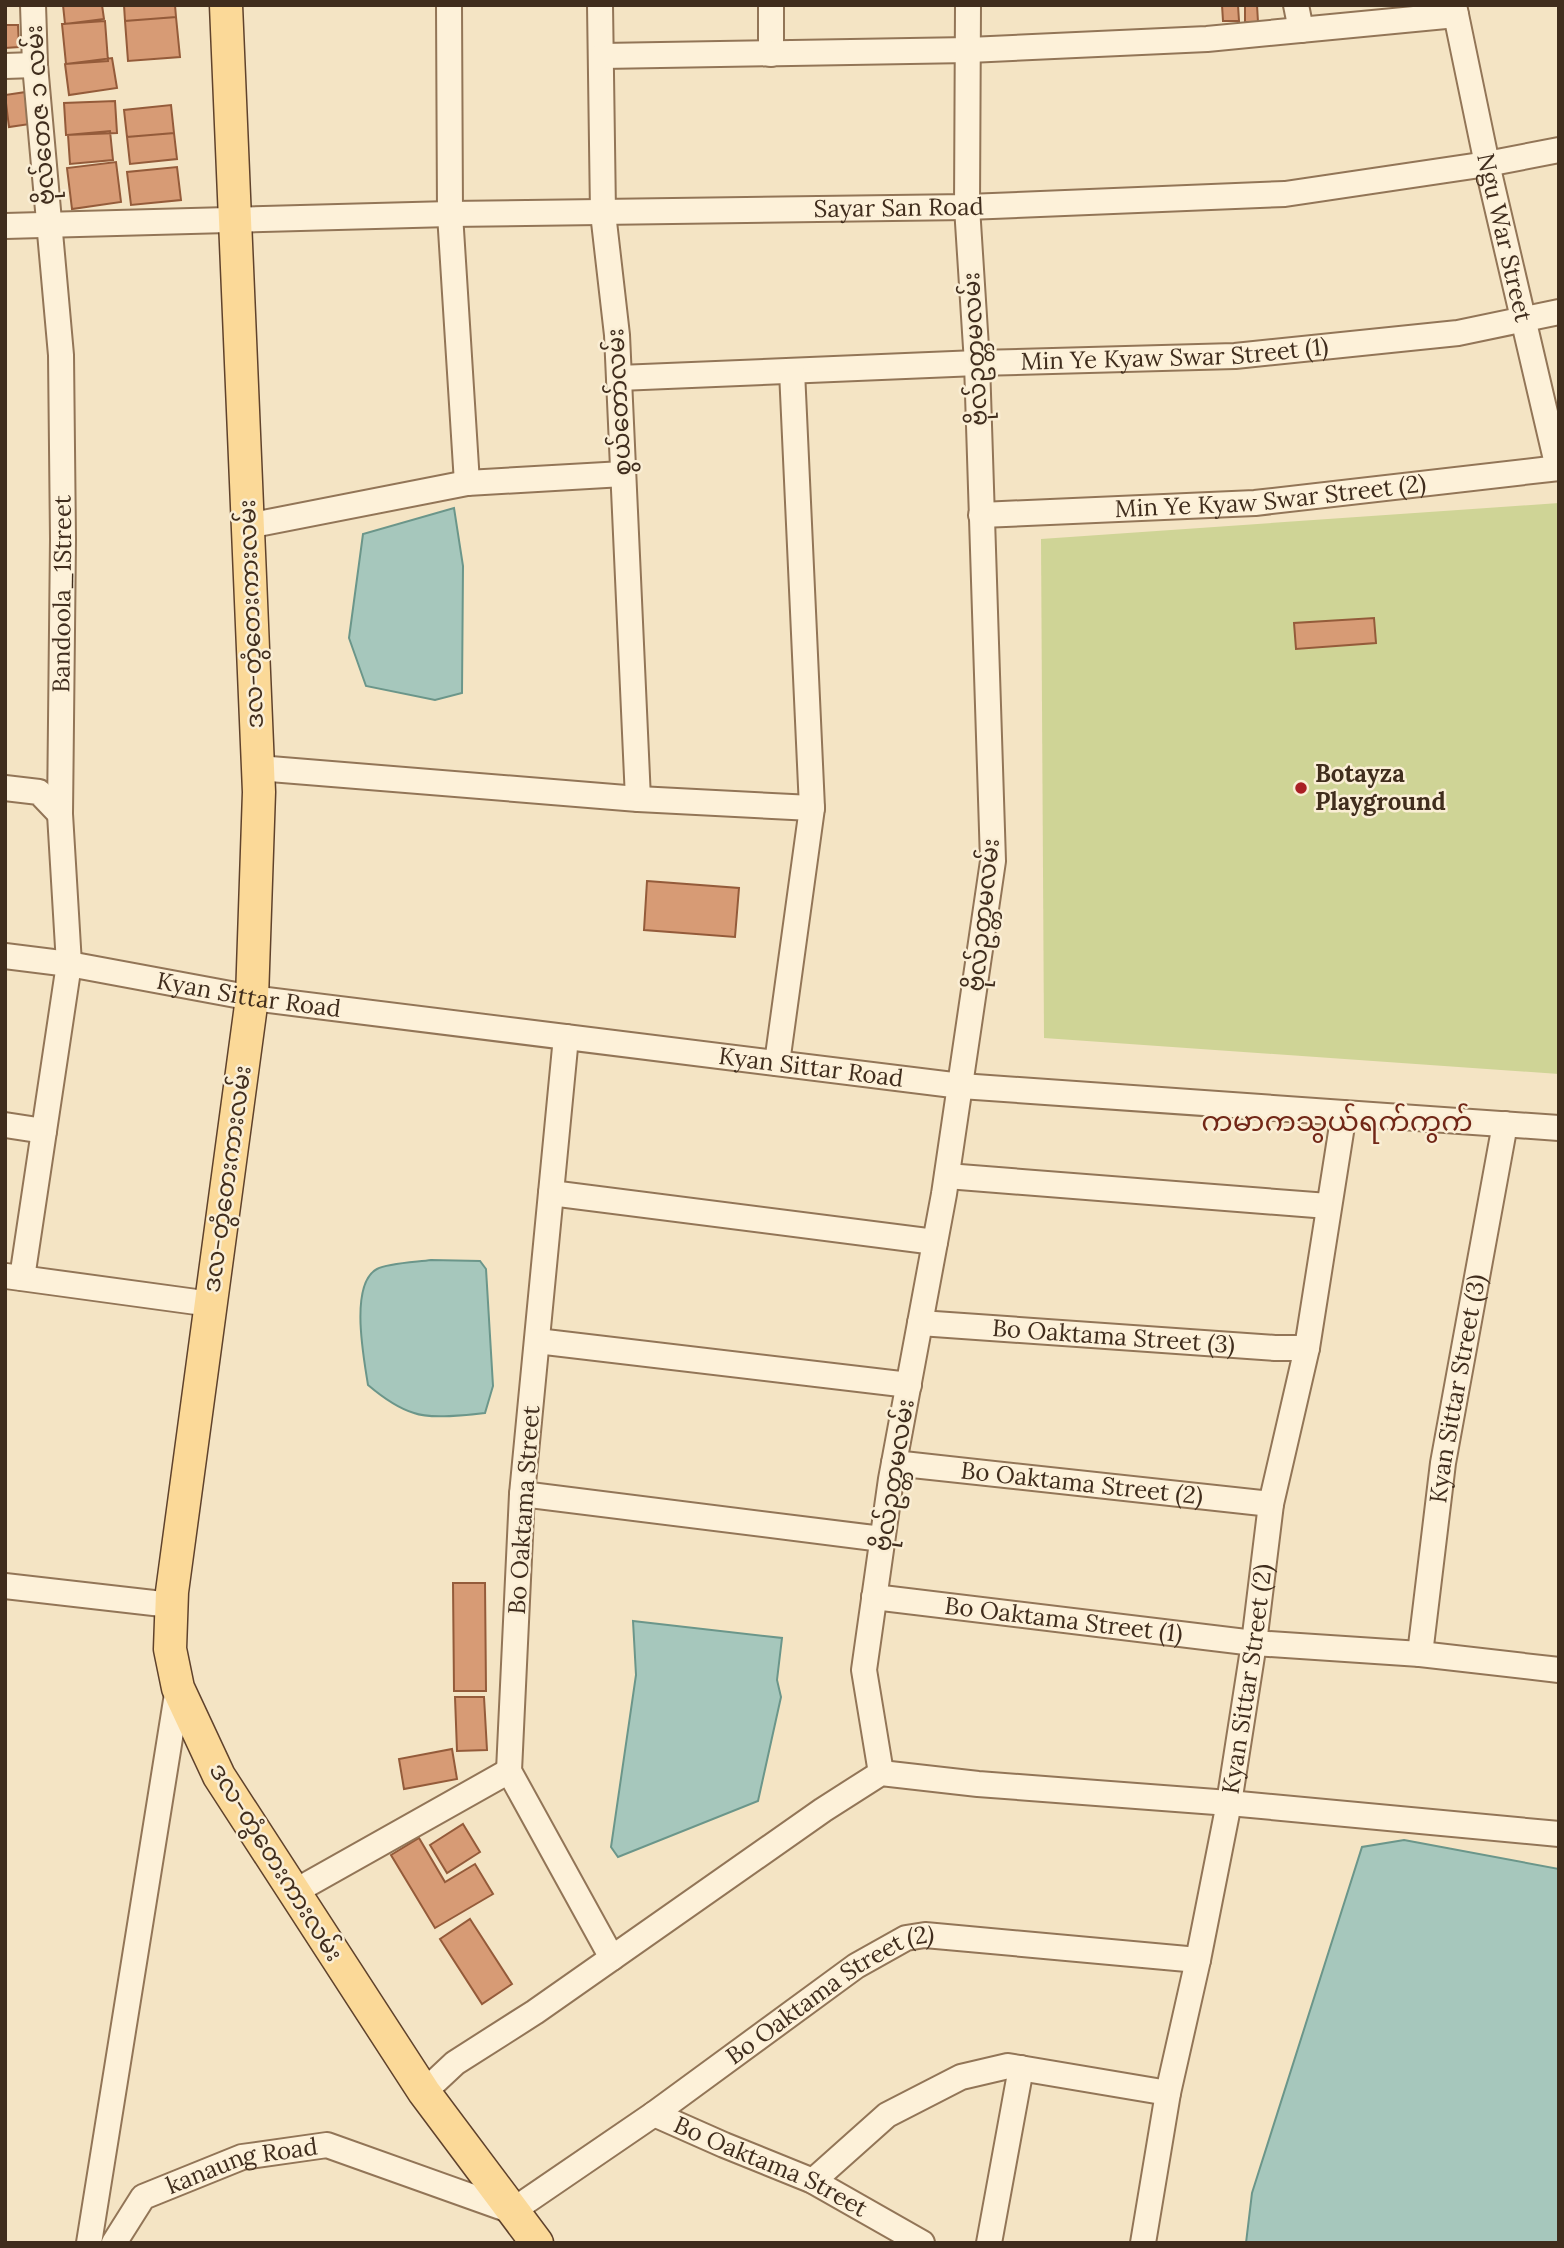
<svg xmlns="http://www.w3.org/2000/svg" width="1564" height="2248" font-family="Lora,'Noto Sans Myanmar',serif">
<rect width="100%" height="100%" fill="#f4e4c4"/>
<!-- green -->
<path fill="#cfd496" d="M1559,503V1074L1044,1038L1041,539Z"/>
<!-- water -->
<path fill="#a6c7bc" stroke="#6b968a" stroke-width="2" d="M454,508L463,566L462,693L435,700L366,686L349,638L363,534Z
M431,1260L480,1261L486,1269L493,1386L485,1413C469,1415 429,1419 414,1413C397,1408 381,1396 368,1385C364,1359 349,1284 377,1269C388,1263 417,1262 431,1260Z
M633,1621L782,1638L777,1680L781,1697L758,1801L618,1857L611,1847L636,1675Z
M1404,1840L1559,1869V2243H1246L1252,2193L1362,1847Z"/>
<!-- building -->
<path fill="#d79b75" stroke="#945b3a" stroke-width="2" d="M63,5H102L104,19L65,24Z
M124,5H175L176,17L125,21Z
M1222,5H1238L1239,21H1223Z
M1245,5H1257L1258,22H1245Z
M176,17L180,57L128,61L125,21Z
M105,21L108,61L66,64L62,24Z
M5,25H18L19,47L5,48Z
M112,58L117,88L69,95L65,64Z
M26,92L30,124L9,127L5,95Z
M115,101L117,133L66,135L64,103Z
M171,105L174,133L127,137L124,110Z
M110,131L113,160L70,164L68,135Z
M174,133L177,159L130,164L127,137Z
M116,162L121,202L72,209L67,168Z
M177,167L181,200L131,205L127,172Z
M1374,618L1376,643L1296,649L1294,623Z
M647,881L739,888L735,937L644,930Z
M453,1583H485L486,1691H454Z
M455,1697H484L487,1750L457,1751Z
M452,1749L457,1779L404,1789L399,1759Z
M463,1824L480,1852L447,1873L430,1845Z
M419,1838L445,1882L475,1864L493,1894L435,1928L391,1855Z
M470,1919L512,1984L482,2004L440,1939Z"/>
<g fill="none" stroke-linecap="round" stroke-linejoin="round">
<!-- minor casing -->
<g stroke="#927557" stroke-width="28">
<g id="minor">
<path d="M449,5L450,214L467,483"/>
<path d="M600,5L603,213L617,335L638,799"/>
<path d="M771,5V54"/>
<path d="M1296,5L1301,30"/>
<path id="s1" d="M1454,5L1487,164L1558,468"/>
<path d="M602,56L969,50L1207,39L1456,15"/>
<path d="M5,66L35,65"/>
<path id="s2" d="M5,226L450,214L967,207L1285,194L1487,164L1559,150"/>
<path id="s3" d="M619,378L977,363L1235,356L1458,333L1559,312"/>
<path id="s4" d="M981,515L1255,503L1559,468"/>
<path d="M248,526L467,483L623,474"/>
<path d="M258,768L638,799L812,808"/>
<path d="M5,788L39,792L60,814"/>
<path id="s5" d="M5,956L69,964L252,998L961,1086L1559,1128"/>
<path d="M566,1037L522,1494L509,1771L612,1958"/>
<path d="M777,1063L812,808L792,371"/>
<path d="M5,1125L44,1131"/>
<path d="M947,1176L1328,1206"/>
<path d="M551,1193L935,1242"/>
<path d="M6,1276L211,1304"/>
<path id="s6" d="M22,1278L69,964L60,814L63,539L61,355L35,65L33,5"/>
<path id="s7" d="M920,1323L1275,1348H1307"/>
<path d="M537,1341L909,1385"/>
<path id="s8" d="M894,1463L1271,1504"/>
<path d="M522,1494L882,1539"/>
<path d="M5,1586L171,1605"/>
<path id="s9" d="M874,1597L1254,1643L1420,1654L1559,1670"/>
<path id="s10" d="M1420,1654L1443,1463L1505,1124"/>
<path d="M881,1773L864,1670L891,1479L944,1194L993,861L977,363L967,207L968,5"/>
<path d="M294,1892L509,1771"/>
<path d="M424,2092L455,2063L535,2012L823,1810L881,1773L978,1784L1229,1803L1559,1834"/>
<path id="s11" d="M654,2114L724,2145L813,2181L922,2243"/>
<path d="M813,2181L887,2115L961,2077L1008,2066L1168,2093"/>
<path d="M89,2243L178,1688"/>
<path id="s12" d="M114,2243L143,2197L242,2157L327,2145L512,2211L654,2114L856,1966L906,1938L925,1935L1198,1960"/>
<path d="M989,2243L1021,2068"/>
<path id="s13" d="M1143,2243L1168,2093L1198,1960L1229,1803L1254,1643L1271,1504L1307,1348L1344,1113"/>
</g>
</g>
<!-- major casing -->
<g stroke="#5f422c" stroke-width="35">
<path id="major" d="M226,5L259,792L252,998L172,1592L170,1649L178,1688L219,1776L424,2092L537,2243"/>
</g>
<!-- minor -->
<use href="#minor" stroke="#fdf1d9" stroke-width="24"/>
<!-- major -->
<use href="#major" stroke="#fbd998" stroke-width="32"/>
</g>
<!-- markers -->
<circle fill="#a91f24" stroke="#faeed5" stroke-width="2.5" cx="1301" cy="788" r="7"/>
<g text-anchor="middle" stroke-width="5" stroke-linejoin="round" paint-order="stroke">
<!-- street labels -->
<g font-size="24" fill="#402d1d" stroke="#faeed5">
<text transform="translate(40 115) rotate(-94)" y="8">ဗိုလ်တေဇ ၁ လမ်း</text>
<text dy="8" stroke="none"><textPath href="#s2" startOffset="894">Sayar San Road</textPath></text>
<text dy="8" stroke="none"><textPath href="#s1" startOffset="238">Ngu War Street</textPath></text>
<text transform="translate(975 349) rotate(-93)" y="8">ဗိုလ်ဥတ္တမလမ်း</text>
<text dy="8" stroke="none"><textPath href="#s3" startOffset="556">Min Ye Kyaw Swar Street (1)</textPath></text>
<text transform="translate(619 402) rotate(-93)" y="8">စွယ်တော်လမ်း</text>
<text dy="8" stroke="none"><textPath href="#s4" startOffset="290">Min Ye Kyaw Swar Street (2)</textPath></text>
<text dy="8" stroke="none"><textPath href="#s6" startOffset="688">Bandoola_1Street</textPath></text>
<text transform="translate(251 614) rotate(-92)" y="8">ဒလ-တွံတေးကားလမ်း</text>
<text transform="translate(983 915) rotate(-84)" y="8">ဗိုလ်ဥတ္တမလမ်း</text>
<text dy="8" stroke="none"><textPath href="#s5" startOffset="247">Kyan Sittar Road</textPath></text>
<text dy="8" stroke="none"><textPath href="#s5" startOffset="814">Kyan Sittar Road</textPath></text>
<text transform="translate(227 1179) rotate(-82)" y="8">ဒလ-တွံတေးကားလမ်း</text>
<text dy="8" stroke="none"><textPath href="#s7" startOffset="194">Bo Oaktama Street (3)</textPath></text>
<text dy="8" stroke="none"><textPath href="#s10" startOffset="268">Kyan Sittar Street (3)</textPath></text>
<text transform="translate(894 1475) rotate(-81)" y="8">ဗိုလ်ဥတ္တမလမ်း</text>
<text dy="8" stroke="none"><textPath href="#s8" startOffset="189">Bo Oaktama Street (2)</textPath></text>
<text transform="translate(524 1510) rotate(-86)" y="8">Bo Oaktama Street</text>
<text dy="8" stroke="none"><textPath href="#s9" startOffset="191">Bo Oaktama Street (1)</textPath></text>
<text dy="8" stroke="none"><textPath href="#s13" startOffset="574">Kyan Sittar Street (2)</textPath></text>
<text transform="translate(276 1862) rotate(58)" y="8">ဒလ-တွံတေးကားလမ်း</text>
<text dy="8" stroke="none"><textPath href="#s12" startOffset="830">Bo Oaktama Street (2)</textPath></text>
<text dy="8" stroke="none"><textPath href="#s11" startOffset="128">Bo Oaktama Street</textPath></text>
<text dy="8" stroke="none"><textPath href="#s12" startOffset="159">kanaung Road</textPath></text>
</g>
<!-- poi labels -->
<g font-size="24" font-weight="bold" fill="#402d1d" stroke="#faeed5" text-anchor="start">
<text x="1315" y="782">Botayza<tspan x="1315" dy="28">Playground</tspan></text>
</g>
<!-- quarter labels -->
<g font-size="28" fill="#722717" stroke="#faeed5">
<text x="1337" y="1131">ကမာကသွယ်ရက်ကွက်</text>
</g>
</g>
<!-- border -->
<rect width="1564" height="2248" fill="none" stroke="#402d1d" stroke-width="14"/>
</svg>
